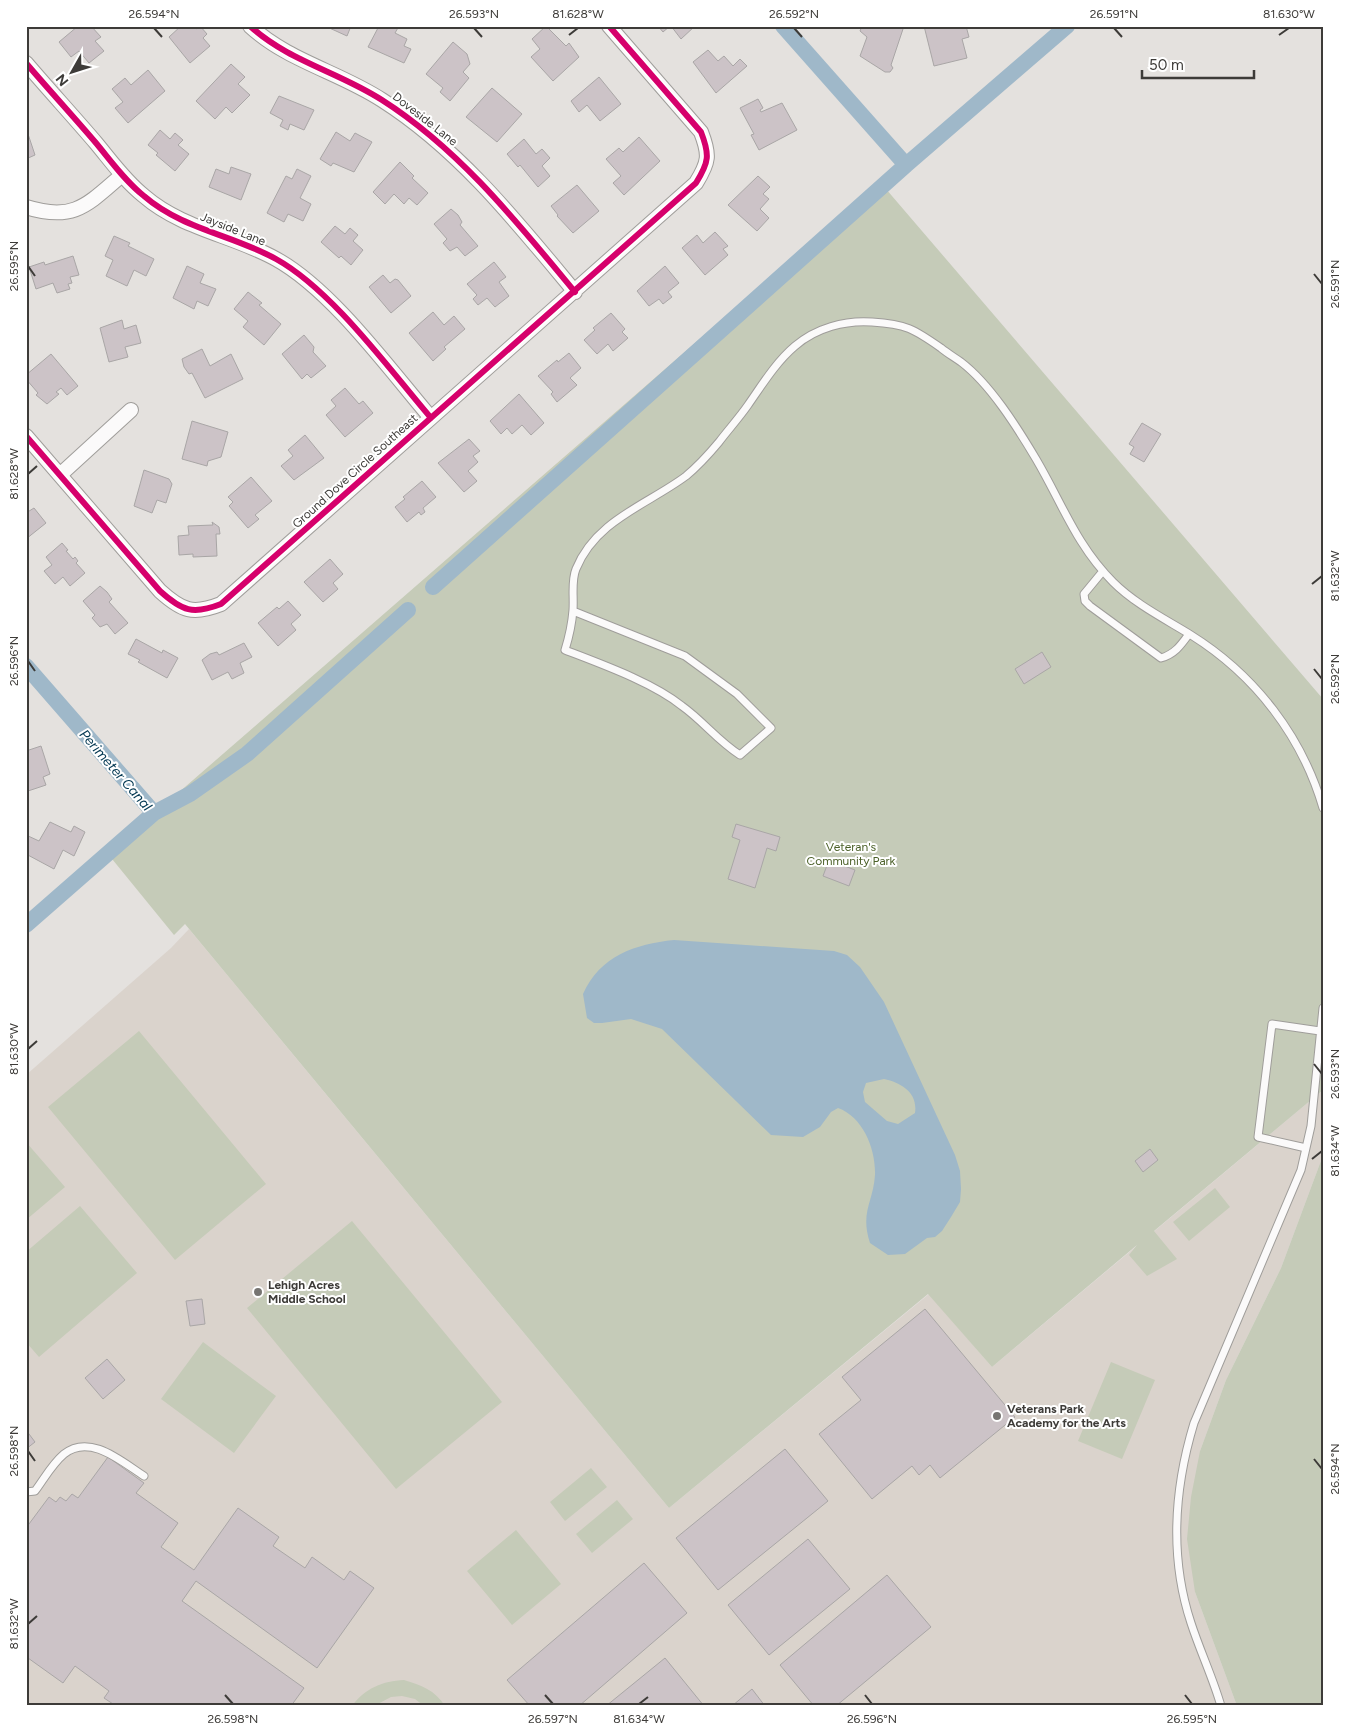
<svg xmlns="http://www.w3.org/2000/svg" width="1349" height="1732" font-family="Figtree,sans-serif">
<rect width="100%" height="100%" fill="#e4e1de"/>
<!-- built -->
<path fill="#dad3cc" d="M189,929L669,1508L929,1294L992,1367L1323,1090L1322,1158L1281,1268L1226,1380L1200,1451L1195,1592L1237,1706H26V1075L171,948Z"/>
<!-- green -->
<path fill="#c5cbb8" d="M880,182L1323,699V1090L1154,1231L1177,1259L1147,1276L1129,1255L1137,1245L992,1367L928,1294L669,1508L185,924L174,935L108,854Z
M139,1031L266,1184L175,1260L48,1107Z
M26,1142L65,1187L26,1220Z
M1323,1149V1706H1237L1195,1592L1187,1539L1191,1497L1200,1451L1226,1380L1281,1268L1322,1158Z
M1215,1188L1230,1207L1189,1241L1173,1222Z
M80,1206L137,1273L39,1357L26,1342V1252Z
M352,1221L502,1402L396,1489L247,1308Z
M203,1342L276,1396L234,1453L161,1399Z
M1111,1362L1155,1380L1122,1459L1078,1441Z
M591,1468L607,1487L565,1521L550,1502Z
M617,1500L633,1519L592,1553L576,1534Z
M516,1530L561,1584L512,1625L467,1571Z
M404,1680C421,1685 435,1690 445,1706H424L415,1699L402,1696L391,1697L374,1706H352C365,1688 383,1681 404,1680Z"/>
<!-- water -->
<path fill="#9fb8c9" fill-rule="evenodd" d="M674,940L834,951L847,955L860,967L884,1002L955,1155L960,1171L961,1189L960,1202L951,1217L942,1231L935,1237L927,1238L905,1254L888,1255L870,1243C860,1212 873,1203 875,1175C876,1149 863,1117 838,1108L831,1112L820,1127L803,1137L771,1135L662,1029L631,1019L602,1023H594L587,1018L583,994C600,956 635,944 674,940ZM884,1079C902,1083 918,1093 915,1113L898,1124L887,1121L865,1102L863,1092L866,1083Z"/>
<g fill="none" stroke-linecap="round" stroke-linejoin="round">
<!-- canal -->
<path stroke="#9fb8c9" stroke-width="16" d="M783,26L906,165L1067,26
M433,587L906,165
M26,666L154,813L26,925
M154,813L190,794L247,754L408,610"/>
</g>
<!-- building -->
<path fill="#ccc3c7" stroke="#a9a6a6" d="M78,26H91L101,37L95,41L104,51L89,63L79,51L71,57L59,42Z
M181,26H194L196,29L200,26L207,34L203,38L210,46L190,63L169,37Z
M325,26H351L347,36Z
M379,26H399L395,33L407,39L404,46L411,49L404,63L368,47Z
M546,26L566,46L569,43L579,57L553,81L531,57L540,49L532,39Z
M658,26H670L663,32Z
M671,26H695L681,39Z
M862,26H904L891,65L893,68L890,72H885L860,56L867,37L860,31Z
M924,26H966L969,37L962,39L967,58L934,66Z
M453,42L467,54L470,64L463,72L469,78L450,101L440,92L443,88L426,74Z
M708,50L718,61L724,56L733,66L740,59L747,66L716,93L693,62Z
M231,64L245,77L238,84L250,95L232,113L226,107L215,119L196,101Z
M148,70L165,91L128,123L115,108L123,102L112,89L125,78L131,85Z
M599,77L621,104L600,121L587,105L579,112L571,101Z
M492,88L522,114L497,142L466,117Z
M279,96L314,110L304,130L290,124L288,130L280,126L283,120L270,113Z
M758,99L763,108L760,110L761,112L782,103L797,130L759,150L751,135L754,134L740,108Z
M160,130L170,139L175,133L183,140L178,145L189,154L175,171L156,155L158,153L148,145Z
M336,132L350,141L355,133L372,142L354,172L333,163L331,166L320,159Z
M26,134H28L35,155L26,159Z
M639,137L660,161L624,195L613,183L621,176L606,159L619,148L623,152Z
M524,139L536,154L542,149L550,158L542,166L550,176L538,187L520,165L518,167L507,154Z
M400,162L414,176L412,178L428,193L417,205L409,198L404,204L394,194L385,204L373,192Z
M231,167L251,174L241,200L209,187L216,169L229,174Z
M297,169L311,176L300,198L311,204L303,221L288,214L284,222L267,213L286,176L292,179Z
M758,176L770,187L763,194L769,199L760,209L769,218L757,231L728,205Z
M577,185L599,211L573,233L557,216L558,215L551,206Z
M451,209L458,215L462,222L460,225L478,246L465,256L457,247L450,251L443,243L447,239L434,224Z
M335,226L345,234L350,228L358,235L353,241L363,250L351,265L341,256L339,258L321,242Z
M715,232L728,246L723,249L728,255L705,275L682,248L697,235L703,243Z
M114,236L130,243L128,246L154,259L146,276L134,270L127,286L106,276L113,260L105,256Z
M73,256L79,275L70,277L72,283L68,284L70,289L57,293L53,283L36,289L29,267L44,262L45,265Z
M494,262L506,277L499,282L509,296L495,307L487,298L478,305L473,299L477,295L467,284Z
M187,266L204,274L200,283L216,289L208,306L197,301L194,309L173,298Z
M665,266L679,283L668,292L672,297L663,304L659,299L649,306L637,291Z
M383,275L390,283L395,279L398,280L411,296L391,313L369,287Z
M248,292L262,303L259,305L281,324L264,345L243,327L248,321L234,309Z
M433,312L444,325L454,316L465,329L444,347L446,349L433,361L409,333Z
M611,313L625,329L622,332L628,338L613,351L608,344L597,354L584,340L595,330L593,328Z
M122,320L124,329L136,325L141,343L125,347L128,357L109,362L100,328Z
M304,335L314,347L313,352L326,366L311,378L307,374L302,379L282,354Z
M202,349L210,366L231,354L243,379L205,398L192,373L189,374L184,367L182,359Z
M569,353L581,368L570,378L577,385L557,402L551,394L553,392L538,376L557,360L558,362Z
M51,354L78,386L67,395L61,388L56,392L59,394L47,404L36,395L38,393L26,379V375Z
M345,388L359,404L363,401L373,413L345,437L326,415L336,406L331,400Z
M519,394L544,423L531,435L522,425L512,434L507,428L501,434L490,421Z
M192,421L228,432L221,457L208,461L207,466L182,459Z
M1142,423L1161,434L1144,462L1130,454L1134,447L1129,444Z
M305,435L324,458L294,480L281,466L293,456L288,450Z
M469,439L480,451L473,456L478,462L468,471L477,481L464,492L438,463Z
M144,470L169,479L172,484L166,503L157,500L152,513L134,506Z
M251,477L272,501L255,515L259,519L248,528L229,506L233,502L228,497Z
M422,481L436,497L423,508L425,512L421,515L419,512L407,522L395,507L405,499L403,497Z
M34,508L46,523L26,539V513Z
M212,522L219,527L220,534H216L217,556L193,557V554L179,555L178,536L189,535L188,526L213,525Z
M62,543L68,550L66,551L73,559L75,557L78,561L76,563L85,573L70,586L63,577L55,584L44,571L52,565L46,557Z
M330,559L343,574L333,583L338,589L323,602L304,582Z
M100,586L107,592L112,599L109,602L128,623L115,634L107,624L100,627L92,618L95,615L83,601Z
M288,601L301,615L291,624L296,630L278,646L258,623L277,607L279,609Z
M136,639L162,653L163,650L178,658L167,678L138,662L140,660L128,654Z
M244,643L252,657L240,663L244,673L232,679L228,672L212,680L202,660L210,654L217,652L219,655Z
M1042,652L1051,667L1024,684L1015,669Z
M41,746L50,774L43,777L46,785L28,791L26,751Z
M50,822L71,832L74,826L85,832L74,856L63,850L54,869L26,854V835L39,841Z
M736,824L780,837L776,851L767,848L755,888L728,879L740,840L732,837Z
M829,860L855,870L849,886L823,876Z
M1150,1149L1158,1160L1143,1172L1135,1161Z
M202,1299L205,1324L190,1326L186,1301Z
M925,1309L1015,1417L940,1478L930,1465L919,1475L912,1466L872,1499L819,1434L861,1400L842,1377Z
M107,1359L125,1380L103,1399L85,1378Z
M26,1430L35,1442L26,1449Z
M785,1449L828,1501L718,1590L676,1538Z
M108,1457L144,1483L136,1493L178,1523L161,1547L194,1570L238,1508L279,1537L273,1546L305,1568L312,1557L344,1580L350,1571L374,1588L317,1668L196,1581L182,1601L304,1688L291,1706H116L104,1698L109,1691L75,1666L63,1683L28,1658L26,1660V1528L49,1497L56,1502L60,1497L66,1501L72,1494L78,1498Z
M808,1539L850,1589L769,1655L728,1605Z
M644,1563L687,1613L579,1706H530L507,1680Z
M887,1575L931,1627L836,1706H814L780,1665Z
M665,1658L704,1706H606Z
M752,1689L765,1706H732Z"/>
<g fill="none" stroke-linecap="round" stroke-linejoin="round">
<!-- service casing -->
<g stroke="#9f9d9a" stroke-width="9">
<path id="service" d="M1103,571L1084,594L1085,601L1090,606L1161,658C1175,654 1181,645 1189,634
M573,611L685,656L737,694L771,728L740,755C718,741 703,721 682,706C652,682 601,664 565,650C569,637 572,623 573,610C574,596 571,581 576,569C596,520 647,505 686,476C698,466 709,454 719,442C728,430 739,418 748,405C762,385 776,362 795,346C816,328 845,320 872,322C906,324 914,329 941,348C947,353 954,357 961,362C990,384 1017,427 1036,459C1062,503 1076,545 1113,582C1135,604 1165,619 1191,635C1255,675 1302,736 1323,808
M1306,1148L1258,1137L1272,1024L1320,1031
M26,1492L35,1491C44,1479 52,1464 64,1454C90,1433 122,1462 144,1476
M1221,1706C1213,1678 1200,1651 1191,1623C1169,1556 1174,1489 1194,1423L1301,1170L1311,1126L1323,1008"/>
</g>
<!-- minor casing -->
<g stroke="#9f9d9a" stroke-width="16">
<path id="minor" d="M250,26C288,61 339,72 382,100C459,149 517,222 575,292
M26,63C49,90 73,116 96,143C111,161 125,181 144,196C182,229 233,235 276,259C332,290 389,369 431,418
M26,207C74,222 87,205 122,175
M26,436L160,591C182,611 193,615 221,604L696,183C709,162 710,155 701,132L609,26
M61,474L131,410"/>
</g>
<!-- service -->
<use href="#service" stroke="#fbfafa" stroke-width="7"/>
<!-- minor -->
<use href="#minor" stroke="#fbfafa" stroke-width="14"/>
<!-- cycleway casing -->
<g stroke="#fff" stroke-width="9">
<path id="cycleway" d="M250,26C288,61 339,72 382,100C459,149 517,222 575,292
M26,63C49,90 73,116 96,143C111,161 125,181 144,196C182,229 233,235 276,259C332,290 389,369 431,418
M26,436L160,591C182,611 193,615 221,604L696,183C709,162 710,155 701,132L609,26"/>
</g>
<!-- cycleway -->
<use href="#cycleway" stroke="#d6006c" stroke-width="6"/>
</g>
<!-- ticks -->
<path fill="none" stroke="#3d3b38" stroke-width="2" d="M154,28L162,37M474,28L482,37M794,28L802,37M1114,28L1122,37M569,35L578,28M1279,35L1289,28M28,266L35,276M1314,274L1322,284M28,474L37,466M1312,584L1322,576M28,661L35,671M1314,669L1322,679M28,1049L37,1041M1314,1064L1322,1074M1312,1159L1322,1151M28,1451L35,1461M1314,1459L1322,1469M28,1624L37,1616M225,1695L233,1704M545,1695L553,1704M865,1695L872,1704M1185,1695L1192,1704M639,1704L648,1697"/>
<!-- markers -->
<g fill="#777572" stroke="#fff" stroke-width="2">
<circle cx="258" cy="1292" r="5"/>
<circle cx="997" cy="1416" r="5"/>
</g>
<g text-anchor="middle" stroke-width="4" stroke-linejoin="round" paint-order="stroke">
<!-- street labels -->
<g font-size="12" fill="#3d3b38" stroke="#fff">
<text transform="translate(425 119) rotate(38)" y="4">Doveside Lane</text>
<text transform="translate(233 229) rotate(22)" y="4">Jayside Lane</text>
<text transform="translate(355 471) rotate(-42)" y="4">Ground Dove Circle Southeast</text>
</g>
<!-- park labels -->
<g font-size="12" fill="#4b6028" stroke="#fff">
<text x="851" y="851">Veteran's<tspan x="851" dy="14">Community Park</tspan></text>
</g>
<!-- poi labels -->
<g font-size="12" font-weight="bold" fill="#3d3b38" stroke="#fff" text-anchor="start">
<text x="268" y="1289">Lehigh Acres<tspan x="268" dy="14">Middle School</tspan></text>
<text x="1007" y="1413">Veterans Park<tspan x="1007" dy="14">Academy for the Arts</tspan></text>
</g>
<!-- water labels -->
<g font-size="14" font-style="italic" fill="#033852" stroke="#fff">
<text transform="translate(116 770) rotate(49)" y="5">Perimeter Canal</text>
</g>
</g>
<!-- border -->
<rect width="1349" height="1732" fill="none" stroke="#ffffff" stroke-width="55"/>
<!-- north arrow -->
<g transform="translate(72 72) rotate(231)" stroke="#ffffff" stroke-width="4" paint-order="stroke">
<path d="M0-4L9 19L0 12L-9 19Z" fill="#3d3b38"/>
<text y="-8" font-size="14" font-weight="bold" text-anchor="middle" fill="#3d3b38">N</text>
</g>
<!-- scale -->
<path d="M1142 70v8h112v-8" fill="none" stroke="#3d3b38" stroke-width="2.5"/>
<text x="1149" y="70" font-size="15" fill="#3d3b38" stroke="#ffffff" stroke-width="4" paint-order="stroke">50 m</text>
<rect x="28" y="28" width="1294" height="1676" fill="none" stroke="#3d3b38" stroke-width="2"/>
<g font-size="12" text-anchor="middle" fill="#3d3b38">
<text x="154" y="18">26.594°N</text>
<text x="474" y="18">26.593°N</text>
<text x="578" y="18">81.628°W</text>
<text x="794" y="18">26.592°N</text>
<text x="1114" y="18">26.591°N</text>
<text x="1289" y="18">81.630°W</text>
<text transform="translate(14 266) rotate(-90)" y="4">26.595°N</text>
<text transform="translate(1335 284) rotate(-90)" y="4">26.591°N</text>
<text transform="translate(14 474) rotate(-90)" y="4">81.628°W</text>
<text transform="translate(1335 576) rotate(-90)" y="4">81.632°W</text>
<text transform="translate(14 661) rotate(-90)" y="4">26.596°N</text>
<text transform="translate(1335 679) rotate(-90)" y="4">26.592°N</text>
<text transform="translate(14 1049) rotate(-90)" y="4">81.630°W</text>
<text transform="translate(1335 1074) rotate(-90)" y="4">26.593°N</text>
<text transform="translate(1335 1151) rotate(-90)" y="4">81.634°W</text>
<text transform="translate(14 1451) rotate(-90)" y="4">26.598°N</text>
<text transform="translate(1335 1469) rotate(-90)" y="4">26.594°N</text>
<text transform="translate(14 1624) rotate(-90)" y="4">81.632°W</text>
<text x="233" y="1723">26.598°N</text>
<text x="553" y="1723">26.597°N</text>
<text x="639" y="1723">81.634°W</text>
<text x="872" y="1723">26.596°N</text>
<text x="1192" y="1723">26.595°N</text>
</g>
</svg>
